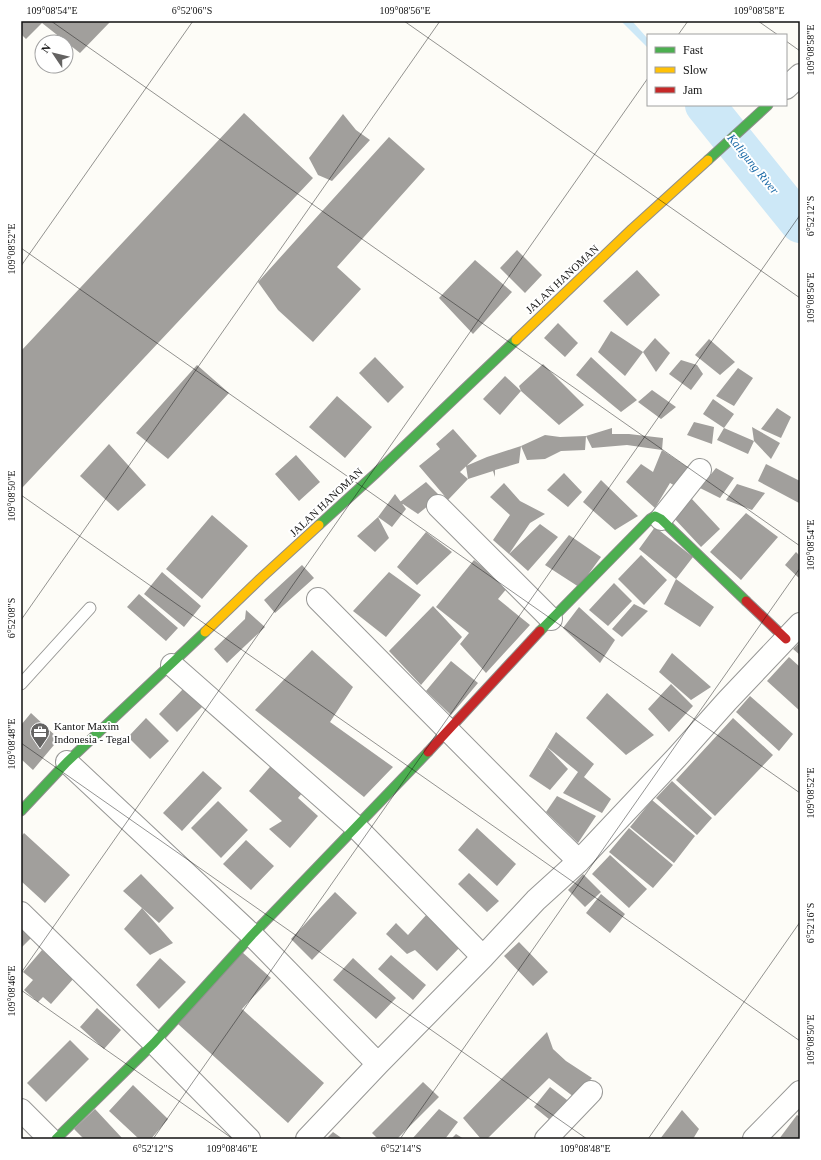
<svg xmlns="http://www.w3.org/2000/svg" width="821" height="1160" font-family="'Times New Roman',serif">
<rect width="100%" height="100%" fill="#fdfcf7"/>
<!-- water -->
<path fill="#cde8f7" d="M621,21H632L648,39V48Z"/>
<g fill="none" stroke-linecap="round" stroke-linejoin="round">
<!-- river -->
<path stroke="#cde8f7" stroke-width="40" d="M705,105L800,223"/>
</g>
<!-- building -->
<path fill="#a19f9c" d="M21,21H111L80,53L42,23L26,39L21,34Z
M244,113L313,178L21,489V351Z
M343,114L356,130L370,140L332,181L318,175L309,158Z
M389,137L425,169L337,267L361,289L313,342L278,310L258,282Z
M517,250L542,275L525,293L500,268Z
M475,260L512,292L473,334L439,298Z
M637,270L660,295L627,326L603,301Z
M558,323L578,343L565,357L544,338Z
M611,331L643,352L625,376L598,352Z
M655,338L670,353L656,372L643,352Z
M709,339L735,362L720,375L695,355Z
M375,357L404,387L388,403L359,373Z
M591,357L637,400L621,412L576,375Z
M681,360L697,365L703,374L691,390L669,374Z
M543,364L584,405L559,425L521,391L519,386Z
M197,365L229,393L168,459L136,433Z
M738,368L753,378L734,406L716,396Z
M505,376L521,391L500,415L483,399Z
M652,390L676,407L661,419L638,402Z
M337,396L372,427L345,458L309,427Z
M713,399L734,414L724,428L703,414Z
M777,408L791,417L781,438L761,429Z
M694,422L714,427L712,444L687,435Z
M752,427L780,443L771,459L754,441Z
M612,428V434H629L663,438L662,450L627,445L592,448L586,436Z
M724,428L754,441L748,454L717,440Z
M453,429L477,456L460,472L468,479L448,500L419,466L440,449L436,444Z
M545,435L560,437L586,436L585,450L561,451L545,459L527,460L521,446Z
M109,444L146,485L118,511L80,476Z
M521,446L519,463L495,470V477L493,471L468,479L466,466L487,457Z
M662,450L690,469L679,488L670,483L655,508L626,482L641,464L653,472Z
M296,455L320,482L299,501L275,474Z
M766,464L800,481L799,503L758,481Z
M716,468L734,478L720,498L700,488Z
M564,473L582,492L568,507L547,490Z
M601,480L638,516L615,530L583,502Z
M426,482L440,496L418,514L400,502Z
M504,483L520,501L545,514L530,523L509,554L493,540L510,515L490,497Z
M737,484L765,493L752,510L726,500Z
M395,494L406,509L392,527L378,517Z
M691,498L720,529L701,547L672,516Z
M746,513L778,537L741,580L710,552Z
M212,515L248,546L202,599L166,569Z
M378,517L389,538L375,552L357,536Z
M540,524L558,537L528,571L509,554Z
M655,527L693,557L676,579L639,549Z
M426,532L452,552L417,585L397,567Z
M569,535L601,557L579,587L545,565Z
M796,552L800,556V579L785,565Z
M641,555L667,580L644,605L618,579Z
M474,560L508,587L498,599L530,625L486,673L460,644L469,633L436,607Z
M302,565L314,578L275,613L264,600Z
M162,572L201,606L184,627L144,594Z
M389,572L421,595L386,637L353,611Z
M676,579L714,607L700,627L664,604Z
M614,583L632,601L608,626L589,610Z
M139,594L178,628L166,641L127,607Z
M634,604L648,611L622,637L612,629Z
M433,606L462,637L421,685L389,651Z
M579,607L615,640L600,663L563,628Z
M246,610L265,627L227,663L214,649L245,619Z
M800,642V655L793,649Z
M312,650L353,687L330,722L393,767L364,797L255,710Z
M672,653L711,687L691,700L659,672Z
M789,657L800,667V711L767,681Z
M451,661L478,683L451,715L426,691Z
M671,684L693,706L669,732L648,709Z
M184,688L203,706L177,732L159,714Z
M607,693L654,735L626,755L586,718Z
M750,696L793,734L779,751L736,712Z
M31,713L59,739L33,770L21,759V725Z
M146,718L169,741L150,759L128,737Z
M733,718L773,755L715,816L676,780Z
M556,732L594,764L584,777L611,799L602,813L563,793L578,772L547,747Z
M547,747L568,769L550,790L529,776Z
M276,760L307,787L298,798L318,816L290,848L269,829L282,821L249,791Z
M203,771L222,788L182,831L163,813Z
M672,781L712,818L697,835L656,798Z
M557,796L596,816L578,843L546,812Z
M652,800L695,836L674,863L630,827Z
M218,801L248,830L221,858L191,828Z
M477,828L516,864L497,886L458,850Z
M629,828L673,865L653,888L609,852Z
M24,833L70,875L45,903L21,881V837Z
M246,840L274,866L251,890L223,864Z
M610,855L647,889L629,908L592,874Z
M469,873L499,901L487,912L458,884Z
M141,874L174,908L159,923L142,908L173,943L150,955L124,929L142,908L123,891Z
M583,874L601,892L585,907L568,890Z
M335,892L357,913L312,960L291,939Z
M601,894L625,914L610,933L586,913Z
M428,913L462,945L437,971L415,950L407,954L386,934L396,923L408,935Z
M21,926L32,937L21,948Z
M519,942L548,972L533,986L504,956Z
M42,950L74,978L51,1004L43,997L38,1002L24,990L33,980L23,972Z
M242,952L271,978L242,1009L324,1083L288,1123L178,1024Z
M391,955L426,985L413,1000L378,969Z
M160,958L186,982L159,1009L136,985Z
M353,958L396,998L376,1019L333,980Z
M97,1008L121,1030L104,1049L80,1027Z
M547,1032L553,1049L566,1061L592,1078L574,1097L549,1078L487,1139H481L463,1118Z
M70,1040L89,1059L46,1102L27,1083Z
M423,1082L439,1097L397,1139H378L372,1133Z
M133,1085L168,1119L151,1139H139L109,1111Z
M550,1087L571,1103L555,1124L534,1107Z
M95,1109L122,1138L121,1139H84L74,1129Z
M439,1109L458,1122L445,1139H412Z
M682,1110L699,1129L693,1139H660Z
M797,1115L800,1117V1139H779Z
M333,1132L343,1139H326Z
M456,1134L464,1139H451Z"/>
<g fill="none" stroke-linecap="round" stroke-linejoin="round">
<!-- lane casing -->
<g stroke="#979795" stroke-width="13">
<path id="lane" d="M21,684L90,608"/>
</g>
<!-- street casing -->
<g stroke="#979795" stroke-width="24">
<path id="street" d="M786,88L800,75
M438,506L551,619
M661,519L700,470
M318,599L550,833L579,861
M172,665L356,827L483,957
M67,762L252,935L378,1064
M21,913L154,1043L249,1139
M21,1110L50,1139
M307,1139L378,1064L483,957L536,900L579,861L677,757L727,701L800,624
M546,1139L591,1092
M754,1139L800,1092"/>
</g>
<!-- fast casing -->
<g stroke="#8e8d8b" stroke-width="11">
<path id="fast" d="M708,160L768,105
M319,525L375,474L516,340
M540,631L650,519L655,516L661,519L746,601
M21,811L67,762L205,632
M56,1139L154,1043L252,935L428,752"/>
</g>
<!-- slow casing -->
<g stroke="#8e8d8b" stroke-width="11">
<path id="slow" d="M516,340L632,229L708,160
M205,632L260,579L319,525"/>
</g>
<!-- jam casing -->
<g stroke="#8e8d8b" stroke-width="11">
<path id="jam" d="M746,601L786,639
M428,752L540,631"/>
</g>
<!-- lane -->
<use href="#lane" stroke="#fffffe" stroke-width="11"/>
<!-- street -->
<use href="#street" stroke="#fffffe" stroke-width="22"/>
<!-- fast -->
<use href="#fast" stroke="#4caf50" stroke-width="9"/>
<!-- slow -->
<use href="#slow" stroke="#ffc107" stroke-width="9"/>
<!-- jam -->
<use href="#jam" stroke="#c62828" stroke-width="9"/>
</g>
<!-- ticks -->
<path fill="none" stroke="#111" stroke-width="1" stroke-opacity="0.45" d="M51,21L800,546M404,21L800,298M758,21L778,35M678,35L688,21M786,41L800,51M21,248L800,793M21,266L193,21M21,495L800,1041M21,620L440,21M21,743L587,1139M21,973L648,78M21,990L233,1139M153,1139L800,215M400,1139L800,568M648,1139L800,922"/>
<!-- icons -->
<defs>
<g id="office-pin" transform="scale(1)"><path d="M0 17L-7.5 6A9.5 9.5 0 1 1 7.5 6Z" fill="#646362" stroke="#fff"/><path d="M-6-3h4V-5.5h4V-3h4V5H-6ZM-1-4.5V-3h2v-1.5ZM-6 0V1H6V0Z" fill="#fff"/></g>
</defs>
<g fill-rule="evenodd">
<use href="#office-pin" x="40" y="732"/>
</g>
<g text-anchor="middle" stroke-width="4" stroke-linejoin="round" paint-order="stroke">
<!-- street labels -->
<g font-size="11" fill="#111" stroke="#fff">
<text transform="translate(562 279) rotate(-43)" y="4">JALAN HANOMAN</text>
<text transform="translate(326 502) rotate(-43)" y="4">JALAN HANOMAN</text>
</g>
<!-- poi labels -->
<g font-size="11" fill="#111" stroke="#fff" text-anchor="start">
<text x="54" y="730">Kantor Maxim<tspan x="54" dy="13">Indonesia - Tegal</tspan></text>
</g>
<!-- water labels -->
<g font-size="12" font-style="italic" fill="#1768a6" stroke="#fff">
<text transform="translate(753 164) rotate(51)" y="4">Kaligung River</text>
</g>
</g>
<!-- border -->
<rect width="821" height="1160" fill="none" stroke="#ffffff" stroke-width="44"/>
<!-- legend -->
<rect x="647" y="34" width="140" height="72" fill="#ffffff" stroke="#a0a0a0"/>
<rect x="655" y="47" width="20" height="6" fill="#4caf50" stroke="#a0a0a0"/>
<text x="683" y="54" font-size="12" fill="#111111">Fast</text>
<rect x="655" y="67" width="20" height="6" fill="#ffc107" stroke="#a0a0a0"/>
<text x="683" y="74" font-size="12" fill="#111111">Slow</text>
<rect x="655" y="87" width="20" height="6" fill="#c62828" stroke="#a0a0a0"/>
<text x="683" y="94" font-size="12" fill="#111111">Jam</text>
<!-- north arrow -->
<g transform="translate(54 54) rotate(305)"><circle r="19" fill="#ffffff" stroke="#a0a0a0"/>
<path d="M0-3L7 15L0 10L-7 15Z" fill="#646362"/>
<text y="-6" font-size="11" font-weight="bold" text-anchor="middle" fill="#111111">N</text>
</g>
<rect x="22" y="22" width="777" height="1116" fill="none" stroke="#111" stroke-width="1.5"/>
<g font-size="10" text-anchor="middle" fill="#111">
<text x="52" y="14">109°08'54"E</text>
<text x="192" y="14">6°52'06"S</text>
<text x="405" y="14">109°08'56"E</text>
<text x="759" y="14">109°08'58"E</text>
<text transform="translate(810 50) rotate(-90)" y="4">109°08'58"E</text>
<text transform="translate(810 216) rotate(-90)" y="4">6°52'12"S</text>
<text transform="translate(11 249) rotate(-90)" y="4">109°08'52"E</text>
<text transform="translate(810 298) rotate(-90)" y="4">109°08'56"E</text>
<text transform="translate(11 496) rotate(-90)" y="4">109°08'50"E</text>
<text transform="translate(810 545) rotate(-90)" y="4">109°08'54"E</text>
<text transform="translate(11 618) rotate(-90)" y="4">6°52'08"S</text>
<text transform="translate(11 744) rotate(-90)" y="4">109°08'48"E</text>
<text transform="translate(810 793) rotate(-90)" y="4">109°08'52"E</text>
<text transform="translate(810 923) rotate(-90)" y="4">6°52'16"S</text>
<text transform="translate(11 991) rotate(-90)" y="4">109°08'46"E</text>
<text transform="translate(810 1040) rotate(-90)" y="4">109°08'50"E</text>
<text x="153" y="1152">6°52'12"S</text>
<text x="232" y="1152">109°08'46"E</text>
<text x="401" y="1152">6°52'14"S</text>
<text x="585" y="1152">109°08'48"E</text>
</g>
</svg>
